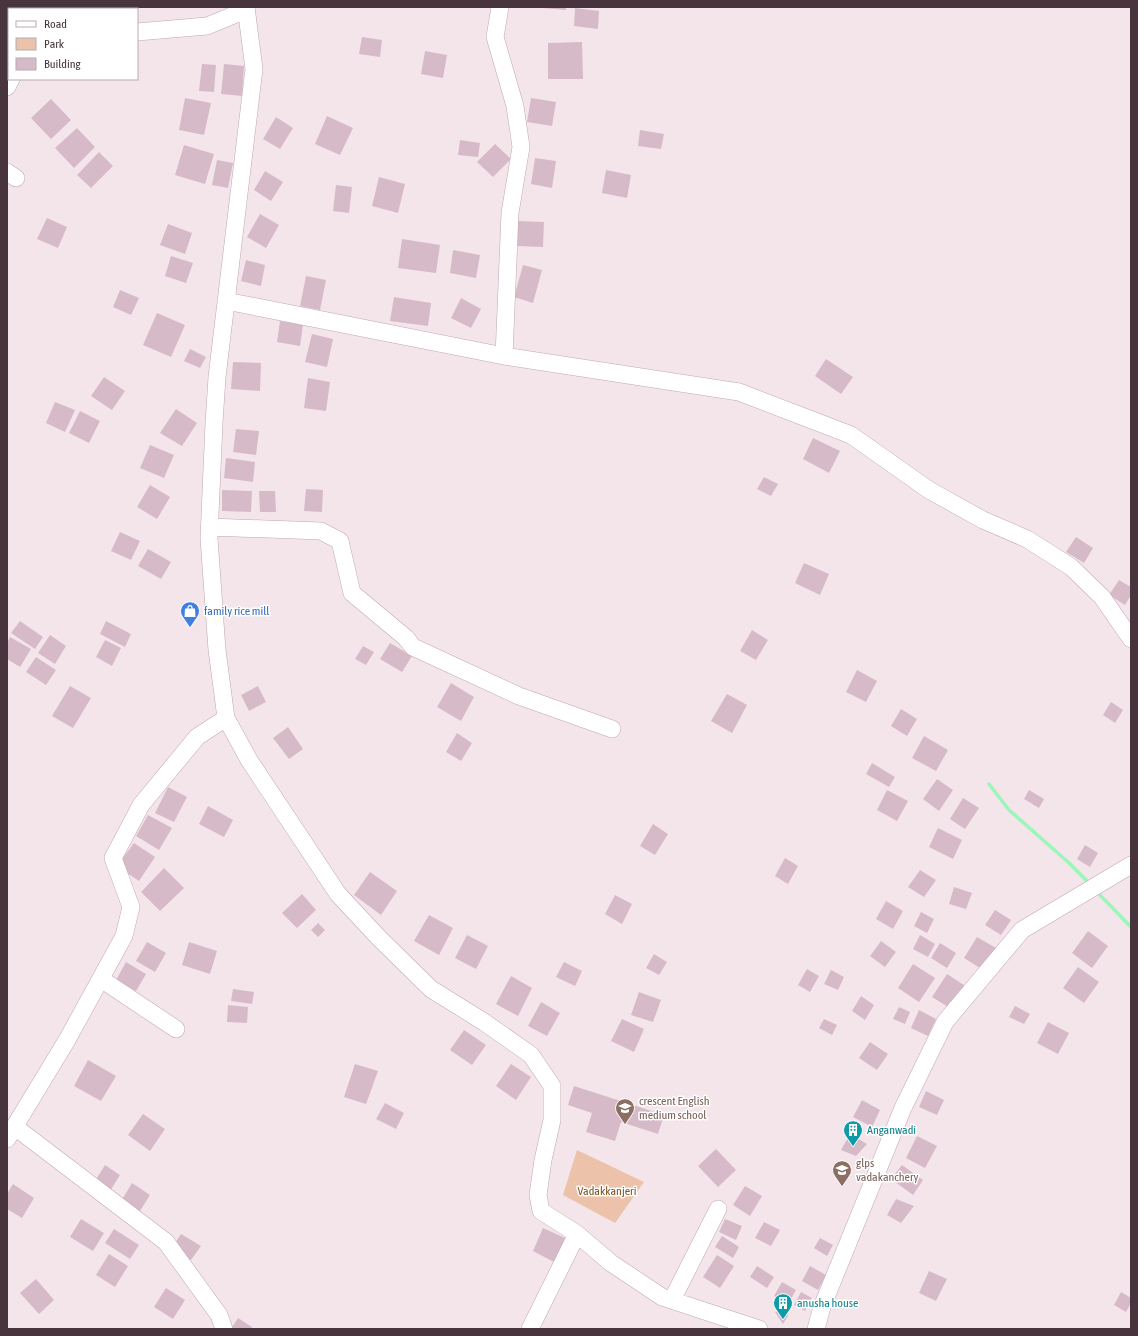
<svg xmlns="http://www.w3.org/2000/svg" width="1138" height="1336" font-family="'Asap Condensed',sans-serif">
<rect width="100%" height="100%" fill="#f4e5eb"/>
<!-- green -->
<path fill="#ecc2ab" d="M577,1150L644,1182L615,1223L563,1195Z"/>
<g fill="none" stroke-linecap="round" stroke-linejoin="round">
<!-- stream -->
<path stroke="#9cf6b9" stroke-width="3.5" d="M989,784L1009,810L1068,862L1090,884
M1097,892L1131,927"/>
</g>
<!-- building -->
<path fill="#d7bac8" d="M542,7H566V10L542,8Z
M575,8L599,11L598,29L574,26Z
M362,37L382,40L380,57L359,54Z
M582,42L583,79H548V43Z
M425,51L447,55L443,78L421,74Z
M202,64L216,65L214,92L199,91Z
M224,64L244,66L242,96L221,94Z
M185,98L211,103L204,135L179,130Z
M531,98L556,102L552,126L527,122Z
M51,99L71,120L51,139L31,118Z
M327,116L353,128L340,155L315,144Z
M276,117L293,128L280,149L263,139Z
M77,128L95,147L74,168L55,148Z
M640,130L664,134L661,149L638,146Z
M460,140L480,143L478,157L458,155Z
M495,144L511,159L493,177L477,162Z
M184,145L214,154L205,184L175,175Z
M99,152L113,166L91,188L77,175Z
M535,158L556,161L552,188L531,184Z
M217,160L233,163L228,188L212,185Z
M606,170L631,175L627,198L602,193Z
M265,171L283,182L271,201L254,190Z
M379,177L405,184L398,213L372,206Z
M336,185L352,187L349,213L333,211Z
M260,214L279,225L266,248L247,237Z
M47,218L67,227L58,248L37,239Z
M518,221L544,222L543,247L517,246Z
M168,224L192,233L185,254L160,245Z
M402,239L440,245L436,273L398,268Z
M453,250L480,255L476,278L450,273Z
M171,256L193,263L186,283L165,276Z
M246,260L265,265L261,286L241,281Z
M523,265L542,270L533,303L514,297Z
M306,276L326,280L320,310L300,306Z
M120,290L139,298L131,315L113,307Z
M394,297L431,303L428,326L390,321Z
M461,298L481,309L471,328L451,318Z
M157,313L185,325L171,357L143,345Z
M280,321L303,325L300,346L277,342Z
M312,334L333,339L327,367L305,362Z
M190,349L206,357L200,368L184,361Z
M826,359L853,377L841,394L815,376Z
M233,362L261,363L260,391L231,389Z
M104,377L125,391L112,410L91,396Z
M308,378L330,382L326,411L304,408Z
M55,402L75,410L65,432L46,423Z
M176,409L197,423L182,446L160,433Z
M80,411L100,421L89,443L69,433Z
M236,429L259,431L256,455L233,452Z
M813,438L840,451L829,473L803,459Z
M150,445L174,455L164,478L140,468Z
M226,458L255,462L253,482L224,478Z
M764,477L778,484L771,496L757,489Z
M150,485L170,497L157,519L137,507Z
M306,489L323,490L322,512L304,511Z
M222,490L252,491L251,512L222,511Z
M259,491H275L276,512H260Z
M120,532L140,541L131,560L111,551Z
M1076,537L1093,548L1084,563L1066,552Z
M148,549L171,562L161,579L138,566Z
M804,563L829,574L820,595L795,583Z
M1119,580L1131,587V595L1125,605L1109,595Z
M20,621L43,637L35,649L11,633Z
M106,621L131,634L125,647L100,634Z
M752,630L768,640L756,660L740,651Z
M50,635L66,646L55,664L38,653Z
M10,637L31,649L20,667L7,659V643Z
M105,640L121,648L112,666L96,657Z
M390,643L412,656L402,672L380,659Z
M363,646L374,652L366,665L355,659Z
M36,657L56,670L46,685L26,672Z
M857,670L877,681L866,702L846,692Z
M451,683L474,697L461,721L437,707Z
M70,686L91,698L73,728L52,716Z
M258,686L266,702L249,711L241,695Z
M727,694L747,705L732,733L711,721Z
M1111,702L1123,710L1115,723L1103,715Z
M901,709L917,719L907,736L891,726Z
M288,727L303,749L289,759L273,738Z
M457,733L472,743L461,761L446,752Z
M924,736L948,750L936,771L912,758Z
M872,763L895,777L889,787L866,774Z
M937,779L953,790L939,811L923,799Z
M168,787L187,797L174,822L155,813Z
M887,790L908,801L897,821L877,810Z
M1029,790L1044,799L1039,808L1024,799Z
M963,798L979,808L965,829L950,819Z
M208,806L233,820L224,837L199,824Z
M148,815L172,828L159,850L136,836Z
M653,824L668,834L655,855L640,846Z
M938,828L962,840L953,859L929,847Z
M134,843L155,857L139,881L117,866Z
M1085,845L1098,853L1090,867L1077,859Z
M785,858L798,866L788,884L775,876Z
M164,868L184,888L160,911L141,892Z
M920,870L936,880L924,897L908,887Z
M370,872L397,891L381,915L354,895Z
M954,887L972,893L966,909L949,904Z
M302,894L316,910L297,928L282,913Z
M615,895L632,904L622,924L605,914Z
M886,901L903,911L893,929L876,919Z
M995,910L1011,920L1001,935L985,925Z
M921,912L934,919L927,933L914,926Z
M429,915L453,928L439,955L414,941Z
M318,923L325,930L318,937L311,930Z
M1088,931L1108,946L1092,968L1072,953Z
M467,935L488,946L476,969L455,958Z
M920,935L935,944L928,957L913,949Z
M977,937L996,948L983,970L964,958Z
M881,941L896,952L885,967L870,956Z
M147,942L166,953L155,972L136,961Z
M189,942L217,951L210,974L182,965Z
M940,943L956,953L947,968L931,958Z
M654,954L667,962L659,975L646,968Z
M126,962L146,974L136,991L116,980Z
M564,962L582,971L575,986L556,977Z
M913,964L935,978L919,1002L898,988Z
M1078,967L1099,982L1084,1003L1063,988Z
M807,969L819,976L810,992L798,985Z
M831,970L844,977L838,990L824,984Z
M947,974L967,987L953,1010L932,997Z
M511,976L532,988L518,1016L496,1004Z
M233,989L254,992L252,1004L231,1001Z
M639,992L661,1000L653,1022L631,1015Z
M861,996L874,1005L865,1020L852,1011Z
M541,1002L560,1013L547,1036L528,1026Z
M228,1005L248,1007L247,1023L227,1022Z
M1015,1006L1030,1014L1024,1024L1009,1017Z
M899,1007L910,1012L905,1024L893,1019Z
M919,1010L936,1019L928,1036L911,1028Z
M622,1019L644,1029L634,1052L611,1041Z
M824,1019L837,1025L832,1035L819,1028Z
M1048,1022L1069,1033L1058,1054L1037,1043Z
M464,1030L486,1045L472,1065L450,1050Z
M870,1042L888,1054L877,1070L859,1058Z
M88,1060L116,1076L101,1101L74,1086Z
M355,1064L378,1071L366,1104L344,1097Z
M511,1064L531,1077L516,1100L496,1086Z
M574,1086L664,1115L658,1134L621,1122L615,1141L586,1132L592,1113L568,1105Z
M926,1091L944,1100L937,1115L919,1107Z
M862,1100L880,1110L872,1127L853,1117Z
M385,1103L404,1113L396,1129L376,1119Z
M143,1114L165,1129L150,1151L128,1135Z
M850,1134L867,1144L856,1156L841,1150Z
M917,1136L937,1146L925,1168L906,1158Z
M716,1149L736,1170L718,1187L698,1166Z
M105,1165L120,1175L110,1191L95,1181Z
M902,1165L923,1180L913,1195L891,1179Z
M132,1183L150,1195L138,1214L120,1203Z
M13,1184L34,1198L22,1218L7,1209V1194Z
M745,1186L762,1196L750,1216L733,1205Z
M896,1199L914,1206L901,1223L887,1215Z
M81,1219L104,1233L93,1251L70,1237Z
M725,1219L742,1226L736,1240L719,1232Z
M764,1222L780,1230L771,1246L755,1238Z
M543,1228L565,1238L554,1262L533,1251Z
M114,1229L139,1245L130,1259L105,1243Z
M181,1234L201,1246L191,1260L172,1248Z
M722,1236L739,1247L733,1258L715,1247Z
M820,1238L833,1245L827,1256L814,1248Z
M109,1254L128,1266L115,1287L96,1275Z
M717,1255L734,1266L720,1288L703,1277Z
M757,1266L774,1277L767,1288L750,1277Z
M810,1266L826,1275L818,1290L802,1281Z
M929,1271L947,1279L936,1301L919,1293Z
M36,1279L54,1300L39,1314L20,1293Z
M782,1282L796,1290L788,1304L774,1296Z
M166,1288L185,1300L173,1319L154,1307Z
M801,1292L812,1298L805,1311L794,1305Z
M1121,1292L1131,1298V1303L1126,1312L1114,1305Z
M787,1310L788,1316L783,1324L775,1312Z
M238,1318L252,1327L251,1329H231Z"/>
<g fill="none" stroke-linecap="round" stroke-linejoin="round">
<!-- minor casing -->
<g stroke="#c0a7b2" stroke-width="18">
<path id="minor" d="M246,7L254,69L217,377L214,423L209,538L217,650L226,718L249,760L338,894L379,938L431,989L484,1022L531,1055L552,1086V1120L543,1160L538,1195L541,1211L577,1234L611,1263L662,1297L759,1329
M500,7L495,37L515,106L521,147L510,213L504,356
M137,32L207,26L246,10
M7,87L11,79
M7,172L16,178
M226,301L504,356L739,392L851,435L929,490L983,520L1027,539L1071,567L1102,597L1131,639
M210,527L321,531L340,541L352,593L406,638L413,647L519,696L612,729
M101,979L176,1029
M15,1127L166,1242L219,1315L224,1329
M7,1139L67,1040L124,936L131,907L113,858L141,805L197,737L226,718
M672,1300L718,1209
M530,1329L577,1234
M816,1329L822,1307L903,1108L945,1022L1022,930L1131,865"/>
</g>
<!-- minor -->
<use href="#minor" stroke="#fff" stroke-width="17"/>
</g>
<!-- icons -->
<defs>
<g id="shop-pin" transform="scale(1)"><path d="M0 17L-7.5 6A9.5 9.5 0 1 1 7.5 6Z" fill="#3f7fe0" stroke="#fff"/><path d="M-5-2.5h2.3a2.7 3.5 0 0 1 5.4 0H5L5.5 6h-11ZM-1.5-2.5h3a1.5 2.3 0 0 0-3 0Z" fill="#fff"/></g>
<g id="school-pin" transform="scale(1)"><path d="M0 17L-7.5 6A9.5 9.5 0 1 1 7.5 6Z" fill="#8d6e63" stroke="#fff"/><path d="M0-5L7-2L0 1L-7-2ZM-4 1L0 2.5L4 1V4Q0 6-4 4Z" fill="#fff"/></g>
<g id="building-pin" transform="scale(1)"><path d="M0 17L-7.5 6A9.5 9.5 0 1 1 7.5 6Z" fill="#0f9aa8" stroke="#fff"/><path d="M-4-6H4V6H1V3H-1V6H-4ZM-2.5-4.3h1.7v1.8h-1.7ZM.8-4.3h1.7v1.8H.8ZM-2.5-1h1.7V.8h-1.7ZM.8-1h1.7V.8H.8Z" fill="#fff"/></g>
</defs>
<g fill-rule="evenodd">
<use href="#shop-pin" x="190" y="611"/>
<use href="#school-pin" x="625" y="1108"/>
<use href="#building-pin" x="853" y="1130"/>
<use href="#school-pin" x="842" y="1170"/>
<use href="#building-pin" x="783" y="1303"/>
</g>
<g text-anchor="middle" stroke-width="3" stroke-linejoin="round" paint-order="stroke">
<!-- shop labels -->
<g font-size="12" fill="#366cbe" stroke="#fff" text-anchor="start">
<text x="204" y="615">family rice mill</text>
</g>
<!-- education labels -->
<g font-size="12" fill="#785e54" stroke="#fff" text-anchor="start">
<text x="639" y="1105">crescent English<tspan x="639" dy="14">medium school</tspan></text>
<text x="856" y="1167">glps<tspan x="856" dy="14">vadakanchery</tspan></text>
</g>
<!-- culture labels -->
<g font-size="12" fill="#0d838f" stroke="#fff" text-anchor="start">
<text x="867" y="1134">Anganwadi</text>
<text x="797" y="1307">anusha house</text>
</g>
<!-- park labels -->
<g font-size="12" fill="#7e5323" stroke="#fff">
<text x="607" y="1195">Vadakkanjeri</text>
</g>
</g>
<!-- border -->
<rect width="1138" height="1336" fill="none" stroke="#47343d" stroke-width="16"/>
<!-- legend -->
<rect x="8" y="8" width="130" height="72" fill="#ffffff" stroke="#b5aeb1"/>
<rect x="16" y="21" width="20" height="6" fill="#ffffff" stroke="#b5aeb1"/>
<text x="44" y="28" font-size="12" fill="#47343d">Road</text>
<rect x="16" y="38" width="20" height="12" fill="#ecc2ab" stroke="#b5aeb1"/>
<text x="44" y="48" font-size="12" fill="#47343d">Park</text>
<rect x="16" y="58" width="20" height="12" fill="#d7bac8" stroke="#b5aeb1"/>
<text x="44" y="68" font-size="12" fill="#47343d">Building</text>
</svg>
